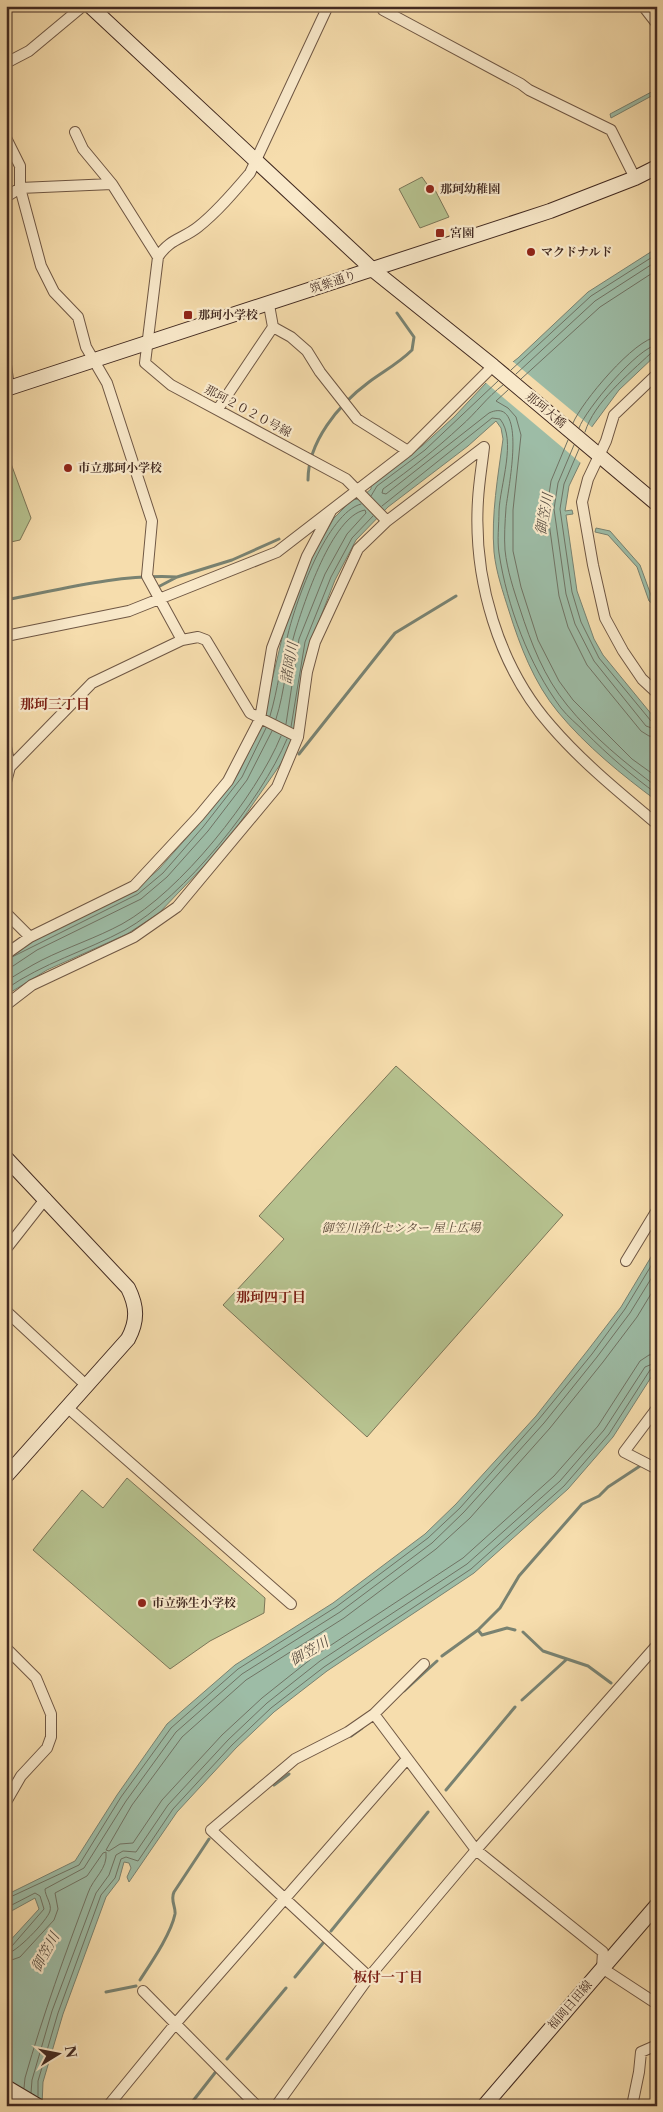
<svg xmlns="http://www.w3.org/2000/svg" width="663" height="2112" font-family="'Libre Caslon Text','Noto Serif JP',serif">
<rect width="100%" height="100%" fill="#f6ddad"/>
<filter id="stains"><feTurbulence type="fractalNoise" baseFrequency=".004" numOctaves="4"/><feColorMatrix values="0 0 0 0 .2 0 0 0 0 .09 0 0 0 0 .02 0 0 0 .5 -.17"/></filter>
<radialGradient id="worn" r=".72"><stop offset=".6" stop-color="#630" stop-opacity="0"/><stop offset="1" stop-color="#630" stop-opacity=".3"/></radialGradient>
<!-- green -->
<path fill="#b6c28f" stroke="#7c7658" d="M422,177L429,187L434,188L449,217L420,228L399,189Z
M6,450L31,518L20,540L6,543Z
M396,1066L563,1215L367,1437L223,1305L284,1239L259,1216Z
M127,1478L265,1598L264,1613L210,1641L170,1669L33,1550L82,1490L103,1508Z"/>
<!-- water -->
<path fill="#9dbca6" stroke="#798271" d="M657,89V93L611,118L610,114Z
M657,248V354L619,390L591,428L581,461L569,486L565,511L572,510L573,514L566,515L577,591L594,639L603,655L657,721V801C622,775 586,746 558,712C534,683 520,646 509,611C503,592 496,572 494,552C491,515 498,476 503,439L501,428L496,421L468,446L388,507L356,540L335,580L310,644L293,738L284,759L226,843L158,914L127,934L47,970L6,995V956L31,941L136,889L159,869L199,824L238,774L261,727L284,630L306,567L334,518L352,500L359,499L371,489V484L422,446L454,417L486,383L518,358L588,292Z
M596,528L610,531L640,565L652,598L657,602V607L649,601L637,567L608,535L595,532Z
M657,1247V1368L613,1437L568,1489L474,1573L327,1671L274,1712L236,1748L177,1812L129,1882L127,1877L131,1868L129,1863L124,1862L119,1880L106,1897L63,2014L43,2082L42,2106H6V1945L39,1909L35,1898L6,1914V1895L75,1861L117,1795L167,1724L235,1665L333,1603L425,1534L456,1504L536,1416L588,1350L621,1307Z"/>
<!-- pier -->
<path fill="#f6ddad" d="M511,360L594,429L582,464L485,382Z"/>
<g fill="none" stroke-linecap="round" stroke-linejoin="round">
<!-- shore -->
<path stroke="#707364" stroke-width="1" d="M511,370L591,296L657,254
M516,374L595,301L657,261
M521,379L600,307L657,270
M503,385C487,397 476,413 461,426C435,450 412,468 383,489L382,493L386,494L489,413C529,394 507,494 506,508C505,522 504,537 505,550C507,570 514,591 520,609C531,643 544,677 567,705C592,736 625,763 657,787
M508,390L496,401L508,408L516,417L521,435L513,510V551L521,587L538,640L559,681L573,700L632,759L657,777
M573,423C581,403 635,338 657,337
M579,428C585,410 639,346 657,345
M585,432C594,402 629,374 651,353L657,351
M568,440L551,481L547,508L559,596L568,627L587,665L641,731L649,736L657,737
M574,445L558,483L554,509L566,594L575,624L594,661L646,726L657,730
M579,449L564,484L560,509L572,592L581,622L599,658L651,721L657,723
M371,496L377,486L425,450L498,381
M382,506L492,418L500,419C517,440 500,485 499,511C499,525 497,540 499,553C507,606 529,665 561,708C568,717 577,724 585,732C608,755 631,775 657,794
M270,716C278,689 281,661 288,634C296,601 327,513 361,504
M276,719C285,691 286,661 295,632C304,603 332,516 365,510L366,513L347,534L325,574L299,639L286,724
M291,727L305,642L331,577L352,538L373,516
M6,960L138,894L163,873L203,827L242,777L266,728
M6,967L13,966L37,950L141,899L167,877L208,831L247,780L272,731
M6,981C18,974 30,966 42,960C68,947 96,938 122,924C180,892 256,797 281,736
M6,989C43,963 86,951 125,930C184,897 261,801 287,739
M657,1284L637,1317L603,1362L550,1428L470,1518L436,1549L344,1618L246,1680L182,1737L132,1805L106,1850L109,1851L120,1844L133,1843L162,1800L222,1735L262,1698L316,1655L463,1558L554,1476L598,1426L640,1361L649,1355L657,1354
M6,1899L79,1865L121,1797L171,1728L238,1669L336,1607L428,1538L460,1508L539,1419L592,1354L625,1309L657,1256
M6,1908L35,1893L40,1896L44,1909L12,1946L6,1948
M6,1954C15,1954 47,1921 50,1911C52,1904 45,1896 45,1889L84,1868L126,1801L176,1732L242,1674L340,1612L432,1543L464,1512L544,1423L597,1357L630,1313L657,1269
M6,1962L20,1957L54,1920L58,1909L55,1893L87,1876L103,1853L106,1852C108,1869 93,1878 88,1893C65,1954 43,2015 25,2078L24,2088
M31,2093L32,2080L52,2011L96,1893L109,1875L116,1855L123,1851L136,1852L168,1805L228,1740L267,1703L320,1661L467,1564L560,1481L604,1430L645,1367L657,1362
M38,2096V2081L58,2013L101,1895L115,1878L121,1859L126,1857L138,1861L173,1809L232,1745L271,1708L324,1667L471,1569L564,1486L609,1434L650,1370L657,1368"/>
<!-- stream -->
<path stroke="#798271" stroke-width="3" d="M308,480C308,442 338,405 369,382C384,371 399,363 412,350L414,337L397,313
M158,587L177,577L232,560L279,539
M6,600C63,589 119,574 177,577
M299,754L395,633L456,596
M478,1630L482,1635L507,1628L515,1630
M523,1632L543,1651L588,1666L611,1683
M442,1656L478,1630L500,1608L519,1576L582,1504L599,1496L608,1487L643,1464
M404,1691L437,1661
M522,1700L567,1659
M351,1736L362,1728
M274,1785L289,1774
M446,1790L515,1707
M331,1931L428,1812
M295,1977L323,1943
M140,1980C151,1963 171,1934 175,1914C176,1907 170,1900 174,1892L209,1839
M106,1992L136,1986
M227,2059L286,1988
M189,2106L218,2069"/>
<!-- street casing -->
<g stroke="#6f5744" stroke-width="12">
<path id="street" d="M328,6L250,173C234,192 217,212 198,227C183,239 169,239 158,257L145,363L171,385L346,479L387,521L484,447C482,465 479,482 478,500C473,579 498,666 551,726C582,762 620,793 657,824
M381,6L383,10L521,84L529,90L611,130L635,178
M643,6L657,24
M6,63L29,51L83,6
M75,132L83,149L112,184
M6,138L20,166V188L41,266L54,292L78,317L86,347L107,383L152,521L147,576L182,640L198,637L206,640L250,713L298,737
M6,197L20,188L112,184L158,257
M273,327L291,337L307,351L320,372L357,419L408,451
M6,365L9,388
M657,374L614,415L606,441L588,479L582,502L593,565L605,618L623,651L642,679L657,693
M218,409L273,327L269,305
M6,636L129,611L277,552L408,451L493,366
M6,747L10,767
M6,782L10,767L92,683L182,640
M6,913L30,937
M6,954L30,937L134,886L199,816L228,781L260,719L272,648L307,556L331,511
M6,1005L32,985L134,937L177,907L277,787L298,737L307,672L315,642L358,549L387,521
M6,1249L46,1198
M626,1261L657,1210
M6,1311L87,1386
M68,1408L291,1604
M657,1408L624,1452L657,1469
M6,1648L36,1678L51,1714V1737L47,1748L21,1776L6,1802
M374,1714L476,1850L603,1952L602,1968L657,2004
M369,1977L211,1830L295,1759L348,1732L374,1714L424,1664
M143,1991L257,2106
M108,2106L176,2023L407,1759
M276,2106L369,1977L476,1850L657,1645
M632,2106L639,2072L641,2052L657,2045"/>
</g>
<!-- secondary casing -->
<g stroke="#422a21" stroke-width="16">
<path id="secondary" d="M90,6L372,269L493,366L657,504
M6,389L550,211L635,178L657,167
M6,1158L128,1288C137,1306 138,1321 128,1339L6,1476
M6,2087L38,2106
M6,2101L15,2106
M484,2106L657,1905"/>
</g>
<!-- street -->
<use href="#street" stroke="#f9e9ca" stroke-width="10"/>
<!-- secondary -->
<use href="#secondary" stroke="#f9e9ca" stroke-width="14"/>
</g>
<!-- markers -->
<g fill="#8f2418" stroke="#f9e9ca" stroke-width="2">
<circle cx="430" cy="189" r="5"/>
<rect x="435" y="228" width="10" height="10" rx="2.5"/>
<circle cx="531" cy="252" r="5"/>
<rect x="183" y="310" width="10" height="10" rx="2.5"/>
<circle cx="68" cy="468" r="5"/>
<circle cx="142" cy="1603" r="5"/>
</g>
<g text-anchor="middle" stroke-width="4.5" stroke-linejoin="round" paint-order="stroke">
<!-- poi labels -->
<g font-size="12" font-weight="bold" fill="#422a21" stroke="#f9e9ca" text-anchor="start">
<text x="440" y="193">那珂幼稚園</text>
<text x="450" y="237">宮園</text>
<text x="541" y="256">マクドナルド</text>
<text x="198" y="319">那珂小学校</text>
<text x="78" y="472">市立那珂小学校</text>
<text x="152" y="1607">市立弥生小学校</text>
</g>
<!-- street labels -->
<g font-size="12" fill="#422a21" stroke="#f9e9ca">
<text transform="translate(333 282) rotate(-19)" y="4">筑紫通り</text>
<text transform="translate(546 410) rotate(40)" y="4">那珂大橋</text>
<text transform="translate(248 411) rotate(28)" y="4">那珂２０２０号線</text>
<text transform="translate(570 2005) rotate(-49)" y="4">福岡日田線</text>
</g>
<!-- park labels -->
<g font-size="12" font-style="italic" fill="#594837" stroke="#f9e9ca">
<text x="401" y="1232">御笠川浄化センター 屋上広場</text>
</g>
<!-- water labels -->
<g font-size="14" font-style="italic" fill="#594e42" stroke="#f9e9ca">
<text transform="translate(544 514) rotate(-80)" y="5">御笠川</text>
<text transform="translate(289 663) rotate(-80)" y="5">諸岡川</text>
<text transform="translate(309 1651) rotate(-30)" y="5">御笠川</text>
<text transform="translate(45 1952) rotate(-61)" y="5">御笠川</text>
</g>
<!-- neighbourhood labels -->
<g font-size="14" font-weight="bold" fill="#7a1f14" stroke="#f9e9ca">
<text x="55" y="709">那珂三丁目</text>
<text x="271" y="1302">那珂四丁目</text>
<text x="388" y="1982">板付一丁目</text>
</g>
</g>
<!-- margin -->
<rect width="663" height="2112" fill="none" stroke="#f6ddad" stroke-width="25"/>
<rect x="8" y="8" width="648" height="2097" fill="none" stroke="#422a21" stroke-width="2.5"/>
<rect x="12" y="12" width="638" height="2087" fill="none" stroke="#422a21"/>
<!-- north arrow -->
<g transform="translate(58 2054) rotate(80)" stroke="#f9e9ca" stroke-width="4" paint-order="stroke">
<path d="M0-4L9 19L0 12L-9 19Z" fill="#422a21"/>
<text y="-8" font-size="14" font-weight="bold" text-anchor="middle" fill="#422a21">N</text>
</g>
<rect width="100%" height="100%" filter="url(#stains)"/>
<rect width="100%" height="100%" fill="url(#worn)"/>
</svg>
